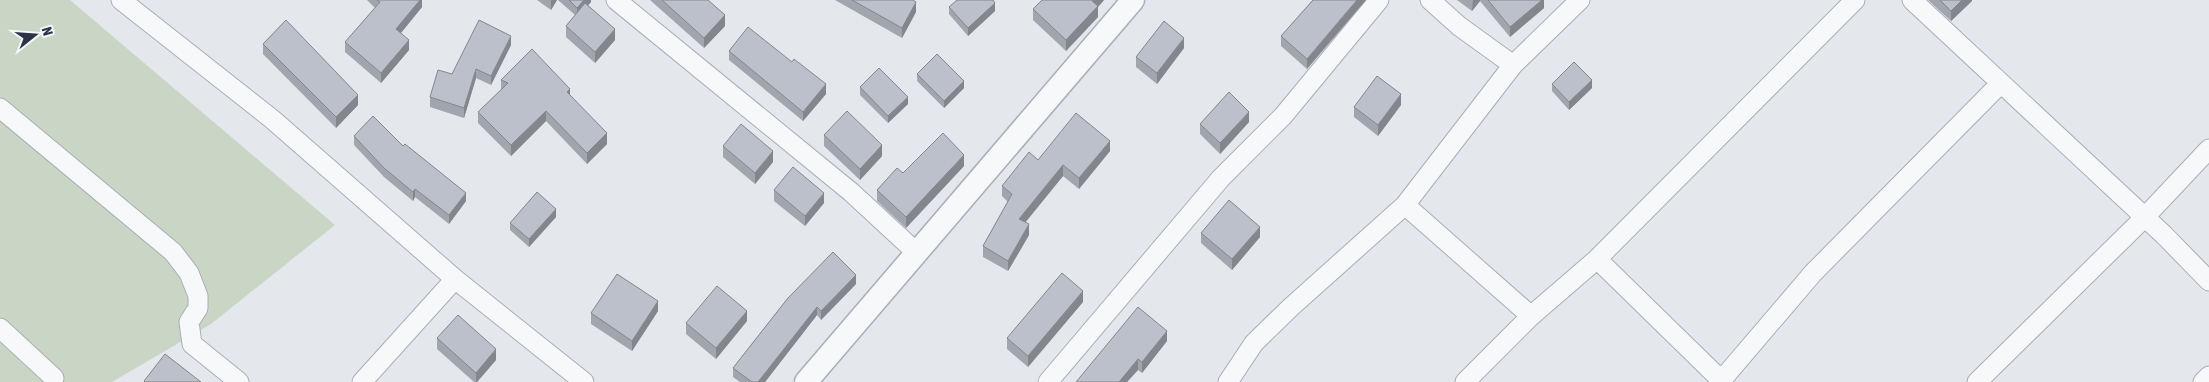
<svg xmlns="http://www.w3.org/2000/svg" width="2209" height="382" font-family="'Asap Condensed',sans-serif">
<rect width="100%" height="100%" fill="#e4e7ec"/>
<!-- green -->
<path fill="#c9d6c5" d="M0,0H70L335,225L211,324L112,382H0Z"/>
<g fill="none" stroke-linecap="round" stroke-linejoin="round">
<!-- minor casing -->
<g stroke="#a9aeb7" stroke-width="21">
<path id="minor" d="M121,0L272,119L455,279L584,382
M616,0L851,192L917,253
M1430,0L1459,26L1513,65
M1912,0L2164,235L2209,281
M0,108L173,252L189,273L198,296V308L189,322L192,344L239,382
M1405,205L1531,316
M1597,259L1723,382
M0,328L54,378
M362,382L455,279
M1048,382L1221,178L1283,116L1379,0
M1228,382L1254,343L1291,307L1405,205L1513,65L1580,0
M1465,382L1531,316L1597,259L1855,0
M1720,382L1813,273L2001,83
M1977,382L2144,218L2209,149
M2203,382L2209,376"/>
</g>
<!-- tertiary casing -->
<g stroke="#a9aeb7" stroke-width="25">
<path id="tertiary" d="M806,382L1133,0"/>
</g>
<!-- minor -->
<use href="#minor" stroke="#f7f8fa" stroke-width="19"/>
<!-- tertiary -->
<use href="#tertiary" stroke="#f7f8fa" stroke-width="22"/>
</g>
<!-- wall -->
<path fill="#a1a5ae" d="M367,0H422V7L401,33L409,50L381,83L345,52V42L375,8Z
M537,0H557L551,10Z
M558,0H591V2L588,5L615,40L595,63L566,37V26L575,15Z
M650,0H708L725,26L704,48Z
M835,0H913L916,12L902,38Z
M1042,0H1104L1098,7V17L1066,51L1033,20V9Z
M1313,0L1307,69L1281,46V36Z
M1457,0H1544V8L1510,37L1480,1L1472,11Z
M1928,0H1972V1L1951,21Z
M949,7L995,11L968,36L949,14Z
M263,44L358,105L336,128L263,54Z
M511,45L491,85L476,78L464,118L430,107V97L452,74Z
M1184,48L1157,84L1136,67V57Z
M729,51L792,62L826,94L803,121L729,60Z
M917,74L964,88L944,108L917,81Z
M501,80L570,96L607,144L587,164L546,121L511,156L478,123V112L501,90Z
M1552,84L1592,88L1569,110L1552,91Z
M860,87L908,104L888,123L860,95Z
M1401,105L1378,136L1354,117V107Z
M1249,122L1220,154L1200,134V124Z
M824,135L882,156L860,180L824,146Z
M354,136L403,146L466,201L449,224L415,197L413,201L384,177L354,145Z
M723,146L773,162L755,184L723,157Z
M1110,151L1079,189L1063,176L1025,223L1029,235L1008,271L983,257V246L1008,202L1002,196V186L1038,160Z
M964,166L906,228L877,201V190L903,173Z
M774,190L824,203L805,226L774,201Z
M556,217L529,247L510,230V223Z
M1201,233L1260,237L1232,270L1201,243Z
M856,284L821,320L817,315L765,382H740L733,377V368L788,298Z
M1083,302L1028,367L1007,349V338Z
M658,311L632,351L591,324V313Z
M747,321L716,359L686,334V323Z
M437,338L496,360L477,382H474L437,349Z
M1167,341L1142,373L1138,370L1127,382H1076Z"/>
<!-- shaded-wall -->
<path fill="#83868d" d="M420,0H422V7L396,39V29Z
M551,0H557L551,10Z
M584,0H591V2L577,18V8Z
M1094,0H1104L1098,7V17L1066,51V40Z
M1357,0H1366L1307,69V59Z
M1473,0H1480V1L1472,11Z
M1542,0H1544V8L1510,37V27Z
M1962,0H1972V1L1951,21V11Z
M916,2V12L902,38V28Z
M995,3V11L968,36V28Z
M725,15V26L704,48V38Z
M615,29V40L595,63V52Z
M511,36V45L491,85V76Z
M1184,38V48L1157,84V73Z
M409,40V50L381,83V73Z
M476,69V78L464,118V108Z
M1592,80V88L1569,110V102Z
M964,81V88L944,108V101Z
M826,84V94L803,121V112Z
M570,89V99L567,92Z
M1401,94V105L1378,136V125Z
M358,95V105L336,128V117Z
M908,97V104L888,123V116Z
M546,111V121L511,156V145Z
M1249,112V122L1220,154V143Z
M607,133V144L587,164V153Z
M1110,141V151L1079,189V178Z
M882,145V156L860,180V169Z
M773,151V162L755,184V173Z
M964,155V166L906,228V217Z
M1063,165V176L1019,230V219Z
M415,189V197L413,201V192Z
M466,193V201L449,224V215Z
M824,193V203L805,226V216Z
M556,209V217L529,247V239Z
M1029,224V235L1008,271V261Z
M1260,227V237L1232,270V259Z
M856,275V284L821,320V311Z
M1083,291V302L1028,367V356Z
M658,301V311L632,351V341Z
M817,307V315L765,382H758Z
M747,311V321L716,359V348Z
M1167,331V341L1142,373V362Z
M496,349V360L477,382H476V373Z
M1138,359V370L1127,382H1119Z"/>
<!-- building -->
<path fill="#bbc0ca" stroke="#83868d" d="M377,0H420L396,29L409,40L381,73L345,42L380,2Z
M569,0H584L577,8Z
M662,0H708L725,15L704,38Z
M852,0H913L916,2L902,28Z
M957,0H993L995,3L968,28L949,7Z
M1042,0H1094L1092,1L1098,6L1066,40L1033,9Z
M1313,0H1357L1307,59L1281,36Z
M1488,0H1542L1510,27Z
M1940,0H1962L1951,11Z
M585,3L615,29L595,52L566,26Z
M286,20L358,95L336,117L263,44Z
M479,20L511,36L491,76L476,69L464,108L430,97L438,70L452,74Z
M1164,21L1184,38L1157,73L1136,57Z
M748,27L792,62L794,59L826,84L803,112L729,51Z
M532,49L570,89L567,92L607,133L587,153L546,111L511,145L478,112L508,83L501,80Z
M937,54L964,81L944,101L917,74Z
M1574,62L1592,80L1569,102L1552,84Z
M879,68L908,97L888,116L860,87Z
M1377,76L1401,94L1378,125L1354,107Z
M1229,92L1249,112L1220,143L1200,124Z
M847,111L882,145L860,169L824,135Z
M1076,113L1110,141L1079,178L1063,165L1019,219L1029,224L1008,261L983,246L1012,194L1002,186L1029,152L1038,160Z
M373,116L403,146L405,144L466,193L449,215L415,189L413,192L384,168L354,136Z
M741,124L773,151L755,173L723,146Z
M943,133L964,155L906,217L877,190L897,168L903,173Z
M793,167L824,193L805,216L774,190Z
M537,192L556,209L529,239L510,223Z
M1229,200L1260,227L1232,259L1201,233Z
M833,252L856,275L821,311L817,307L758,382H752L733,368L788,298Z
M1062,273L1083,291L1028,356L1007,338Z
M617,274L658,301L632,341L591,313Z
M717,286L747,311L716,348L686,323Z
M1138,307L1167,331L1142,362L1138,359L1119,382H1076Z
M458,315L496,349L476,373L437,338Z
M165,354L201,382H145L144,381Z"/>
<!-- north arrow -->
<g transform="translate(35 35) rotate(73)" stroke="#f4f6f9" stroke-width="4" paint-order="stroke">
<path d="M0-4L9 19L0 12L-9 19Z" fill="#2b3445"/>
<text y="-8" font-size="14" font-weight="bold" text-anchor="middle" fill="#2b3445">N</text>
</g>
</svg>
